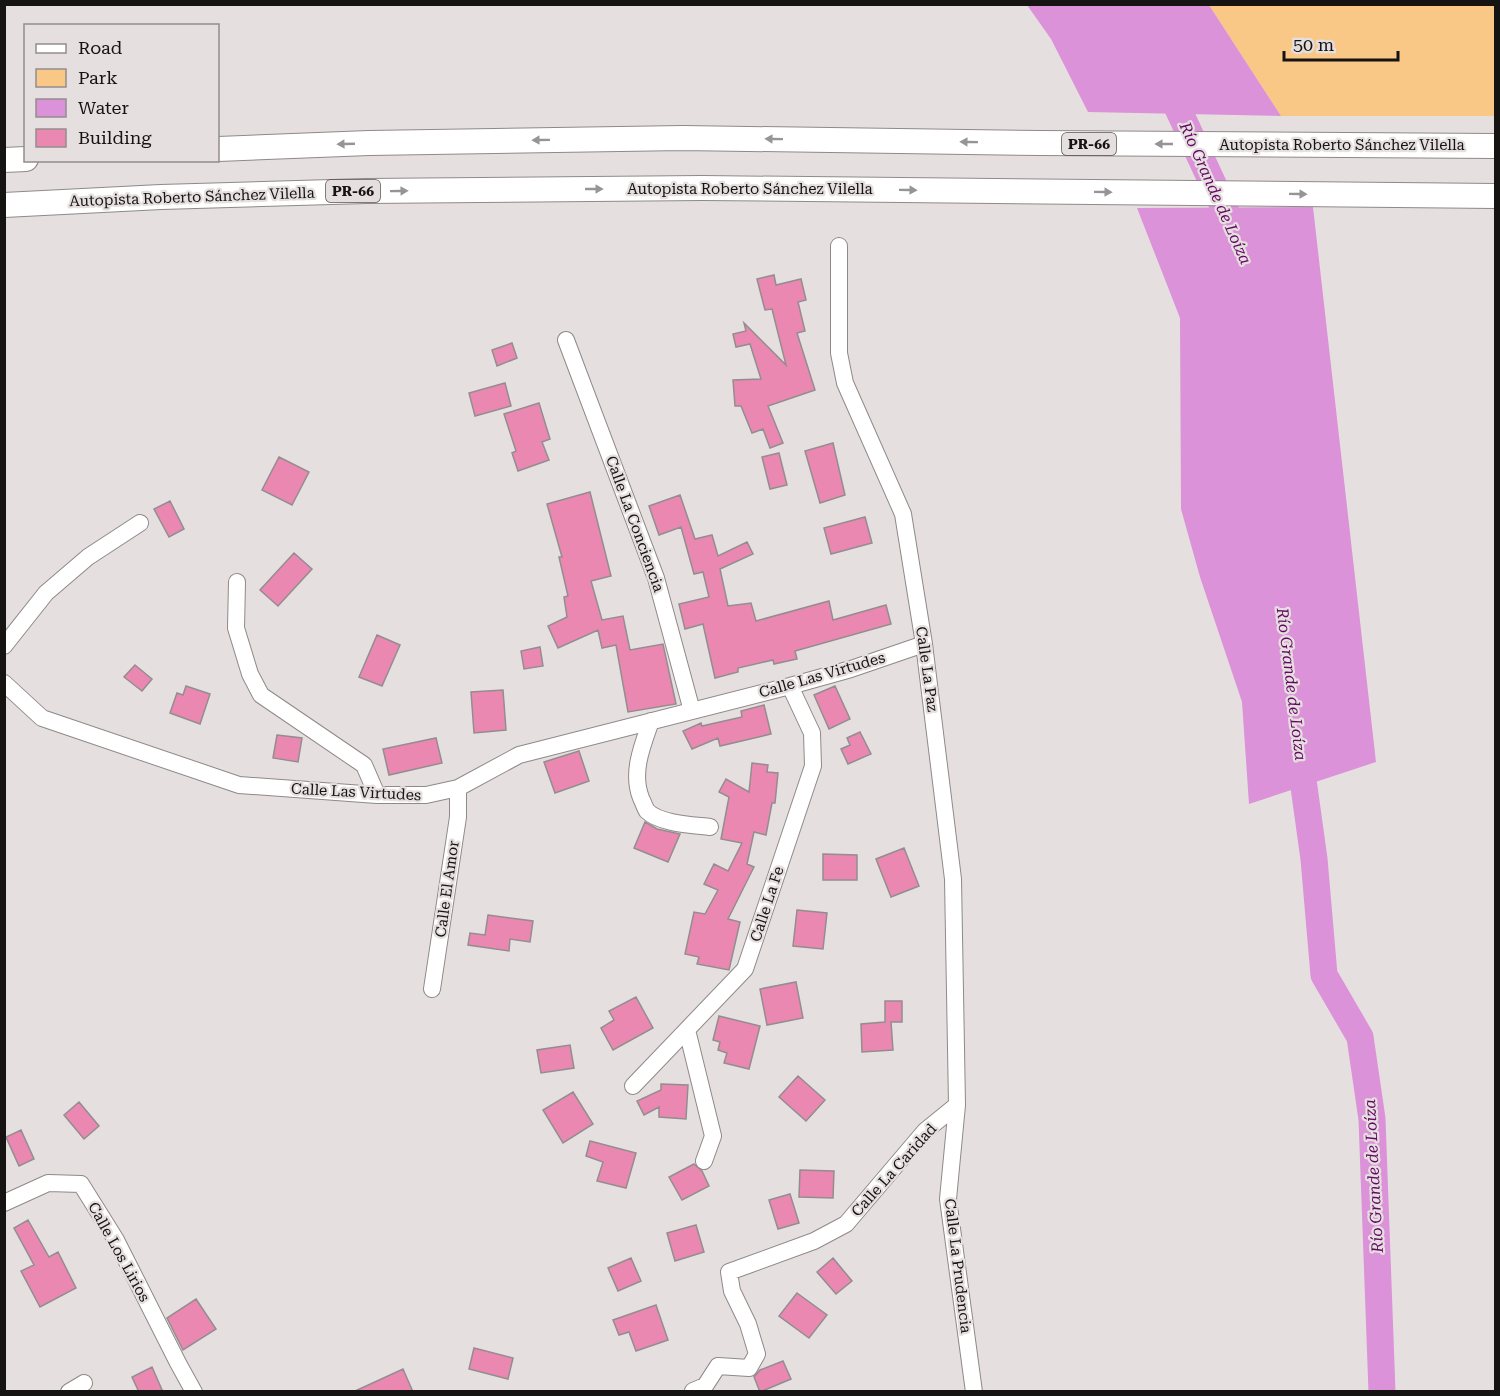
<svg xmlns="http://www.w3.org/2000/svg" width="1500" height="1396" font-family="'Roboto Serif',serif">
<rect width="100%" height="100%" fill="#e6dfdf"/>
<!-- green -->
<path fill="#f9c887" d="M1209,5H1495V116H1281Z"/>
<!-- water -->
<path fill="#db92d8" d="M1027,5H1209L1281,116L1088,112L1051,39Z
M1313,207L1376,762L1249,804L1242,702L1200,577L1181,509L1180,318L1137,208Z"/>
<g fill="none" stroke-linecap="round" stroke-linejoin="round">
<!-- river -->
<path stroke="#db92d8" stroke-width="27" d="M1163,83L1174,100L1239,240
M1299,751L1314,859L1324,975L1360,1037L1372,1119L1382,1392"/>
</g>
<!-- building -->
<path fill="#ea88b1" stroke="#938d8f" stroke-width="1.5" d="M774,275L776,285L801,279L806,300L798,302L805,331L797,333L815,390L768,406L783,443L770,448L763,429L752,433L741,406H735L733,380L761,379L750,344L736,347L733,334L746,331L744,323L786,365L772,309L765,310L757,279Z
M512,343L517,358L497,366L492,350Z
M505,383L511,406L475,416L469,393Z
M539,403L550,439L542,442L549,460L518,471L512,453L516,451L504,414Z
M833,443L845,495L820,503L805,451Z
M779,453L787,485L770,489L762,457Z
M279,457L309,472L292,505L262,490Z
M590,492L611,576L591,581L602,620L623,616L630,650L663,644L676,704L628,712L616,645L602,648L598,630L558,648L548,626L567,617L564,597L568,596L559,557H562L547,504Z
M680,495L695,539L712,535L718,556L747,542L753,554L720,569L728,606L751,603L756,621L829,601L833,620L886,605L891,624L795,651L797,659L774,664L773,660L738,668V672L715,678L703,624L685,629L679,604L709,597L703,572L694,574L681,527L659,535L649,506Z
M170,501L184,529L169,537L154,509Z
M865,517L872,543L831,554L824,528Z
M294,553L312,569L278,606L260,590Z
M377,635L400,645L382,686L359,677Z
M540,647L543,666L524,669L521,651Z
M135,665L152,679L142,691L124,677Z
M186,686L210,694L200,724L170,713L177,693L183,695Z
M835,686L850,719L829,729L814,695Z
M503,690L506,730L474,733L471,692Z
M764,705L771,734L720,746L718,738L692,749L683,731L701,723L702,726L742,717L741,711Z
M860,732L871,754L848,764L841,749L850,745L847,738Z
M277,735L302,738L298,762L273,758Z
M436,738L442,763L389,775L383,749Z
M579,751L589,781L555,793L544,762Z
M752,763L768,765L767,772L778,773L775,803H772L766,835L754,832L747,864L754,867L728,919L740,922L729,970L697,964L699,957L685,954L694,912L705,914L718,890L704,884L714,864L728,871L742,843L721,839L729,797L719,792L726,779L749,792Z
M645,822L657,829L680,834L668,862L634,848Z
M904,848L919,886L891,897L876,859Z
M823,854L857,855V880H823Z
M797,910L827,913L823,949L793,946Z
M488,915L533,921L530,942L510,939L509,951L468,945L470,933L485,935Z
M796,982L803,1018L767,1025L760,989Z
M636,997L653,1028L613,1050L601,1028L614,1020L609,1011Z
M885,1001H902V1022H891L893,1050L862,1052L861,1024L885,1022Z
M719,1016L760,1026L749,1069L724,1063L727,1053L718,1050L720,1042L713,1040Z
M570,1045L574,1068L541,1073L537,1050Z
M798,1076L825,1100L806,1121L779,1097Z
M661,1084L688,1085L686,1119L659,1117V1107L644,1115L637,1101L661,1090Z
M573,1092L593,1124L563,1143L543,1110Z
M79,1102L99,1126L84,1139L64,1115Z
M21,1130L34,1159L19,1166L6,1137Z
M590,1141L636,1153L626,1188L597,1181L603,1162L586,1156Z
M694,1164L702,1171L709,1186L682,1200L669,1177Z
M800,1170L834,1171L833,1198L799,1197Z
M790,1194L799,1223L778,1229L769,1200Z
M28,1220L49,1257L58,1252L76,1288L40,1307L21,1271L34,1265L14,1228Z
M696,1225L704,1252L675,1261L667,1233Z
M631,1258L641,1281L618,1291L608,1268Z
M833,1258L852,1281L836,1294L817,1272Z
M797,1293L827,1315L809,1338L779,1316Z
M196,1299L216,1329L183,1350L167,1318Z
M656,1305L668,1340L636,1351L629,1332L619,1335L613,1320Z
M474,1348L513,1358L508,1379L469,1369Z
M783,1361L791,1379L760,1392L754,1377L760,1370Z
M152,1367L163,1392H139L132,1377Z
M403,1369L413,1392H353Z"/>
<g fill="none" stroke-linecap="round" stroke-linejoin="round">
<!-- minor casing -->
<g stroke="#8f8988" stroke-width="18">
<path id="minor" d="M839,246V353L845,383L903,514L924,644L953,879L957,1105L948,1199L974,1392
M566,340L656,578L692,711
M237,582L236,628L250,674L261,695L364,765L377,795
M4,646L46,593L88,557L140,523
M4,683L42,718L239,785L377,795H426L458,788L519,755L790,686L851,669L924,644
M651,721C642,746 631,773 641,798C643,802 645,808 647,811C660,824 694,825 710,827
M432,989L458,817V788
M687,1030L713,1136L704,1161
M633,1086L745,969L813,766L812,733L790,686
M4,1203L48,1183L81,1184L116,1240L178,1363L194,1392
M693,1391L705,1386L718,1366L749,1368L757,1354L748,1324L732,1291L729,1272L814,1241L846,1224L925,1131L957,1105
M69,1392L84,1383"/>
</g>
<!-- highway casing -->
<g stroke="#8f8988" stroke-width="26">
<path id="highway" d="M218,149L369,143L683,138L1041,143L1496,146
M4,160L26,159
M4,205L161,197L366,191L702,188L1496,196"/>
</g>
<!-- minor -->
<use href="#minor" stroke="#fff" stroke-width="16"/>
<!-- highway -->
<use href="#highway" stroke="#fff" stroke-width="24"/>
</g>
<!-- one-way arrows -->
<defs><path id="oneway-solid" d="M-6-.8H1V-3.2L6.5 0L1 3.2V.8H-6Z" transform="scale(1.5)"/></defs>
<g fill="#969595">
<use href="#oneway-solid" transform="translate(774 139) rotate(-179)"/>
<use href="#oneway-solid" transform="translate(541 140) rotate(179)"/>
<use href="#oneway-solid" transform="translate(969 142) rotate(-179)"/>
<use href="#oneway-solid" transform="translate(346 144) rotate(178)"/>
<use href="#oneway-solid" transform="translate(1164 144) rotate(-180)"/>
<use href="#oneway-solid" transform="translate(594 189)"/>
<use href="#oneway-solid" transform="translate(908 190) rotate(1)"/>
<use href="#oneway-solid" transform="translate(399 191) rotate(-1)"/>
<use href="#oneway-solid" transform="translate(1103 192) rotate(1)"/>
<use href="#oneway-solid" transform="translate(1298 194) rotate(1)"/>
</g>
<g text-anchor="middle" stroke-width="4.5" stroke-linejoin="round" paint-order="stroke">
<!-- shield labels -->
<g fill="#e6dfdf" stroke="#545050" stroke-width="1.5">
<rect x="1062" y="133" width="54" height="22" rx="4.5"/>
<rect x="326" y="180" width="54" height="22" rx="4.5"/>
</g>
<g font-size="14" font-weight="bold" fill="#161313">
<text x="1089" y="149">PR-66</text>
<text x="353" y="196">PR-66</text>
</g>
<!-- street labels -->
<g font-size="15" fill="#161313" stroke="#e6dfdf">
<text x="1342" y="150">Autopista Roberto Sánchez Vilella</text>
<text x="750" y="194">Autopista Roberto Sánchez Vilella</text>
<text transform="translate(192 197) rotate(-2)" y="5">Autopista Roberto Sánchez Vilella</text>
<text transform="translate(635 524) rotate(70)" y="5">Calle La Conciencia</text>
<text transform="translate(927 669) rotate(82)" y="5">Calle La Paz</text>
<text transform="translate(822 675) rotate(-16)" y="5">Calle Las Virtudes</text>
<text transform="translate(356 792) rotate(3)" y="5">Calle Las Virtudes</text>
<text transform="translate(447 889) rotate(-82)" y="5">Calle El Amor</text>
<text transform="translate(767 904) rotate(-72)" y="5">Calle La Fe</text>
<text transform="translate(894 1170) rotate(-48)" y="5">Calle La Caridad</text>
<text transform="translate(119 1252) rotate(61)" y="5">Calle Los Lirios</text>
<text transform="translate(958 1266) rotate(83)" y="5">Calle La Prudencia</text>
</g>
<!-- water labels -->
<g font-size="16" font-style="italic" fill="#640664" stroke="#e6dfdf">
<text transform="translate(1216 193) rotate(66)" y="6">Río Grande de Loíza</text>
<text transform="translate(1292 684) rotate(83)" y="6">Río Grande de Loíza</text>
<text transform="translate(1373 1176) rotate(-93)" y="6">Río Grande de Loíza</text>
</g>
</g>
<!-- border -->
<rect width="1500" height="1396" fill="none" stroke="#161313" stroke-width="12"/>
<!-- legend -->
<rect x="24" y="24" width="195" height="138" fill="#e6dfdf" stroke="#938d8d" stroke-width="1.5"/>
<rect x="36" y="44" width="30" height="9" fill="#ffffff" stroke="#938d8d" stroke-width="1.5"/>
<text x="78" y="54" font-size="18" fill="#161313">Road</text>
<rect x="36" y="69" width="30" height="18" fill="#f9c887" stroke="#938d8d" stroke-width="1.5"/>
<text x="78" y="84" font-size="18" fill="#161313">Park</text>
<rect x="36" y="99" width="30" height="18" fill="#db92d8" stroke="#938d8d" stroke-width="1.5"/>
<text x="78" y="114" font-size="18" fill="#161313">Water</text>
<rect x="36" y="129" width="30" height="18" fill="#ea88b1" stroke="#938d8d" stroke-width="1.5"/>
<text x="78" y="144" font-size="18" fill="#161313">Building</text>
<!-- scale -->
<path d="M1284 51v9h114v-9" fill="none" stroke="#161313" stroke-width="3"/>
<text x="1293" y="51" font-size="18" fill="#161313" stroke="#e6dfdf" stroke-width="4.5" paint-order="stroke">50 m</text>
</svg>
